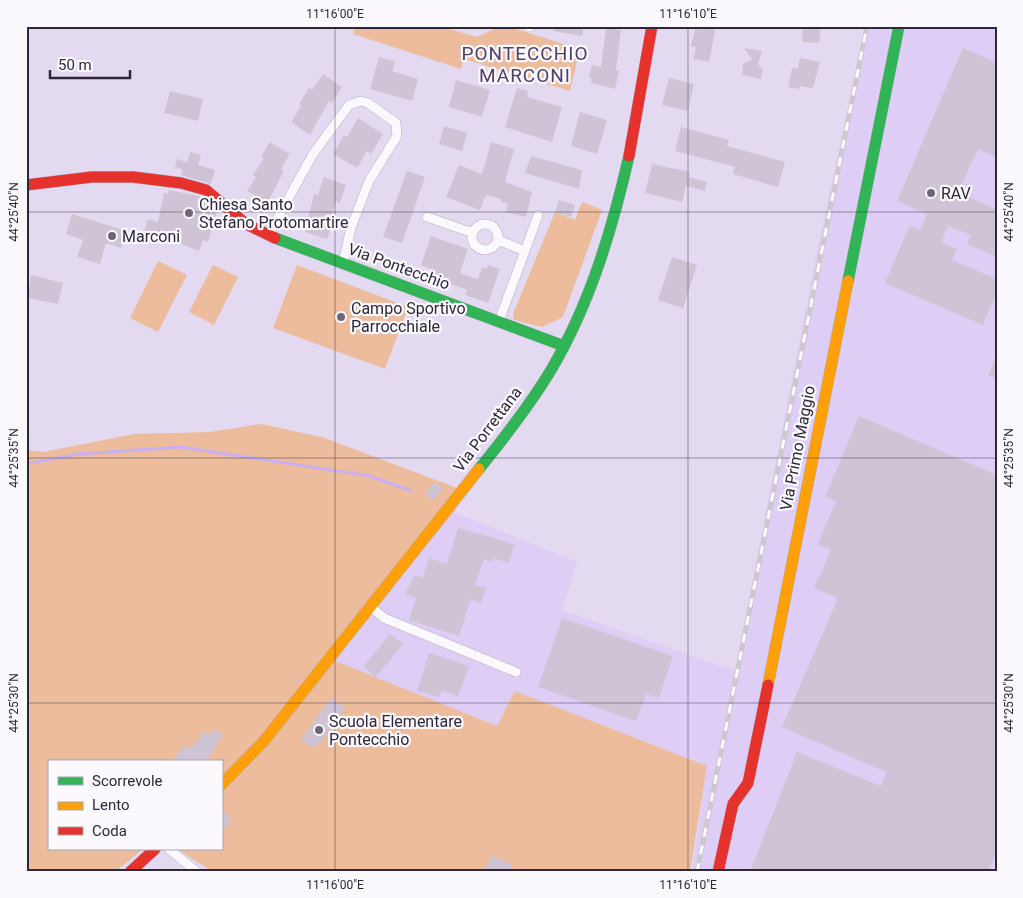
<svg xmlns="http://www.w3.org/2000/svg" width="1023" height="898" font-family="Roboto,sans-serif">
<rect width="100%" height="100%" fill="#e3daf2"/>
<!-- built -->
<path fill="#decef6" d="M866,26H997V872H692L707,766L515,691L497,726L332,660L454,512L577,562L562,610L735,671L815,261Z"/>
<!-- green -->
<path fill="#ecbc9c" d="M356,26H439L477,37L500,26H506L580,49L570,91L464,59L461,69L353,34Z
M582,202L602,210L563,317L542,327L514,320L513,314L555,212L575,220Z
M158,261L187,275L158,332L130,318Z
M213,265L238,277L214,325L189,312Z
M297,265L408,307L385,369L273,328Z
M261,424L322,437L465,491L454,512L333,660L497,726L515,691L707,766L690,872H213L177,849H221V762H49V849H143L115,872H26V450L43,452L134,434L210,432Z"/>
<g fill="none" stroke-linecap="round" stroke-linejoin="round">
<!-- stream -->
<path stroke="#caaff1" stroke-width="3" d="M26,464L78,454L181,447L370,476L411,491"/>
</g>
<!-- building -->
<path fill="#cfc4d6" d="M554,26H584L582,36L553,31Z
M701,26H716L709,62L693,59L696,47L691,46L695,29L700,30Z
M803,26H821L819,43L802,42Z
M606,28L621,30L616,70L619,71L615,89L591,83L592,79L589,78L592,65L601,67Z
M744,48L762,51L758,64L763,69L761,79L742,75L743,64L752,59Z
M963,48L997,63V158L978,149L958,192L997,210V257L967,244L971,235L948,226L941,242L957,249L952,260L997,279V292L983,325L885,283L910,225L920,230L927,214L897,201Z
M379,57L395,61L392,71L418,79L412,101L370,89Z
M800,58L820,62L813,88L800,86L799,89L788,87L792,68L798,69Z
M323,74L342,87L332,103L329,101L310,135L291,122L301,106L299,104L309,88L312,90Z
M669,78L694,84L688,111L662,105Z
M456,80L490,90L482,117L449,107Z
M517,88L528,91L527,97L562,107L552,142L505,127Z
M170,91L203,99L198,121L164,113Z
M580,112L607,120L597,154L571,146Z
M358,118L383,134L371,154L367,151L357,168L333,154L344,135L347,137Z
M444,126L467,133L462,151L439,144Z
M681,127L729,140L727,146L785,162L778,187L733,174L735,167L675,151Z
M270,142L290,154L281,169L284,171L267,204L247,191L256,177L253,175L264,158L261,157Z
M491,142L514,149L505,182L532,192L526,217L506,212L508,204L501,202V199L486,195L480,210L446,197L459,165L482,174Z
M190,152L201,155L198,165L215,170L211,184L181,175L183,170L175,167L177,159L187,162Z
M531,156L582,170L579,189L525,173Z
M652,164L690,172L689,177L707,182L705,191L686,186L682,202L645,193Z
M407,171L425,177L402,243L383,237Z
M324,177L346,185L340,203L336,201L330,220L333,222L327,239L305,232L314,194L318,195Z
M169,190L203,197L218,209L208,242L203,240L199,251L158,235L155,245L141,241L148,219L158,222L164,193L168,194Z
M559,200L575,205L571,217L555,212Z
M72,214L126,231L121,248L106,243L100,264L77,257L83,240L66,234Z
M431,236L468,249L460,273L478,279L482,267L487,268L488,265L500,269L488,303L465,295L467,290L428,276L431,269L421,265Z
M672,257L697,265L683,308L658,300Z
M31,275L63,283L58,304L28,298Z
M997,354V379L988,375Z
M859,416L997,475V851L988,872H750L797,752L881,786L886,772L782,727L838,598L814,588L831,550L818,544L836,501L825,497Z
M435,482L443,489L433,500L425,493Z
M458,528L514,544L509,563L493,558L492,562L484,559L475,585L486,588L481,603L471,599L459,636L409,620L416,598L405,594L415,575L423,578L429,558L447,564Z
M562,618L673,656L659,698L646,694L636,721L538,687Z
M390,634L403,644L376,677L363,667Z
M429,653L469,666L458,696L442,690L439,697L417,691Z
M331,698L345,708L318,746L315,743L312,748L301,740Z
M213,729L223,734L206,762H171L184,745L190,749L194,743L196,744L203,731L210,735Z
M221,808L232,821L221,831Z
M492,855L513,865L510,872H484Z"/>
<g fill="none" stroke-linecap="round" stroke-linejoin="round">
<!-- street casing -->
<g stroke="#b6afc2" stroke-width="10">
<path id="street" d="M529,27V26
M427,217L473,233
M472 237a13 13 0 1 1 26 0a13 13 0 1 1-26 0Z
M268,235L313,154L349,105L361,101L368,103L396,123L397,136L369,181L351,228L343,263
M498,240L525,251L538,215
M499,321L525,251
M371,607L384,618L516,672
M169,849L197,872"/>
</g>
<!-- fast casing -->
<g stroke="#b6afc2" stroke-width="12">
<path id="fast" d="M275,238L564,346
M848,281L899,26
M479,469C505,437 530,405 551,370C590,304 612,230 629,156"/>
</g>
<!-- slow casing -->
<g stroke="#b6afc2" stroke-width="12">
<path id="slow" d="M768,685L848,281
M221,785L264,741L479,469"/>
</g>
<!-- jam casing -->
<g stroke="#b6afc2" stroke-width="12">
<path id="jam" d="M629,156L652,26
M26,185L92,177H133L181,183L206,190L246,224L275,238
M130,872L155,849
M718,872L733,804L748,783L768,685"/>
</g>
<!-- street -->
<use href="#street" stroke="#fbf9fd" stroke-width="9"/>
<!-- fast -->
<use href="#fast" stroke="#30b455" stroke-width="11"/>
<!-- slow -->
<use href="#slow" stroke="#ff9f0a" stroke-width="11"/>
<!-- jam -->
<use href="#jam" stroke="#e5322d" stroke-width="11"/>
<!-- rail casing -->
<g stroke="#cbc8cf" stroke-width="5">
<path id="rail" d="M697,872L867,26"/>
</g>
<!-- rail -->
<use href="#rail" stroke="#fbf9fe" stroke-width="3" stroke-dasharray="9" stroke-linecap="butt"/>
</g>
<!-- ticks -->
<path fill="none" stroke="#2e2738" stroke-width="1" stroke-opacity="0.45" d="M335,26V872M688,26V872M26,212H997M26,458H997M26,703H997"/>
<!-- markers -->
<g fill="#6d6679" stroke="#fbf9fe" stroke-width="2">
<circle cx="931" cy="193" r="5"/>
<circle cx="189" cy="213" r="5"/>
<circle cx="112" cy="236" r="5"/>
<circle cx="341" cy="317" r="5"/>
<circle cx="319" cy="730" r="5"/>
</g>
<g text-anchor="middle" stroke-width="4.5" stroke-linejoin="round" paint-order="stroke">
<!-- poi labels -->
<g font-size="16" fill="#2e2738" stroke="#fbf9fe" text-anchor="start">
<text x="941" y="199">RAV</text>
<text x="199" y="210">Chiesa Santo<tspan x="199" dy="18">Stefano Protomartire</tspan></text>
<text x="122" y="242">Marconi</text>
<text x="351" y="314">Campo Sportivo<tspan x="351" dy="18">Parrocchiale</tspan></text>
<text x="329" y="727">Scuola Elementare<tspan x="329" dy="18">Pontecchio</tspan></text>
</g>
<!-- street labels -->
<g font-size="16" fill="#2e2738" stroke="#fbf9fe">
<text transform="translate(399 266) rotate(20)" y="6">Via Pontecchio</text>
<text transform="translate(487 429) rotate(-53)" y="6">Via Porrettana</text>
<text transform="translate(797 448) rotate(-79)" y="6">Via Primo Maggio</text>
</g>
<!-- quarter labels -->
<g font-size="19" letter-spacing="1" fill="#504066" stroke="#fbf9fe">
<text x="525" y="60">PONTECCHIO<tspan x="525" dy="22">MARCONI</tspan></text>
</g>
</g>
<!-- border -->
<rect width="1023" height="898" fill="none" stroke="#fbf9fe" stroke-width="55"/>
<!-- legend -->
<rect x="48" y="760" width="175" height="90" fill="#fbf9fe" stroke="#a9a5af"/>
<rect x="58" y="777" width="25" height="8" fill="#30b455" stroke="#a9a5af"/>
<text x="92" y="786" font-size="15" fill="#2e2738">Scorrevole</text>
<rect x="58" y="802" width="25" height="8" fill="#ff9f0a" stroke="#a9a5af"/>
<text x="92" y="810" font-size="15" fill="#2e2738">Lento</text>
<rect x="58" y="827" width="25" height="8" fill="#e5322d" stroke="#a9a5af"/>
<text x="92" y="836" font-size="15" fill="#2e2738">Coda</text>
<!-- scale -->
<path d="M50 70v8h80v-8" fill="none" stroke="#2e2738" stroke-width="2.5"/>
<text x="58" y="70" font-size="15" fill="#2e2738" stroke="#fbf9fe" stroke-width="4" paint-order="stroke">50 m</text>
<rect x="28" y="28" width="968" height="842" fill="none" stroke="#2e2738" stroke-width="2"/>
<g font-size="12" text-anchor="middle" fill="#2e2738">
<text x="335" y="18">11°16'00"E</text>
<text x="688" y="18">11°16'10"E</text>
<text transform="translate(14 212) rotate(-90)" y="4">44°25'40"N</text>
<text transform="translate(1009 212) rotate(-90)" y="4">44°25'40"N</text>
<text transform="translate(14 458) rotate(-90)" y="4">44°25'35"N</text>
<text transform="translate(1009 458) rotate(-90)" y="4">44°25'35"N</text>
<text transform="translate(14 703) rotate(-90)" y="4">44°25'30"N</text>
<text transform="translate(1009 703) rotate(-90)" y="4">44°25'30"N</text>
<text x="335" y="889">11°16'00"E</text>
<text x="688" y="889">11°16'10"E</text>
</g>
</svg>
